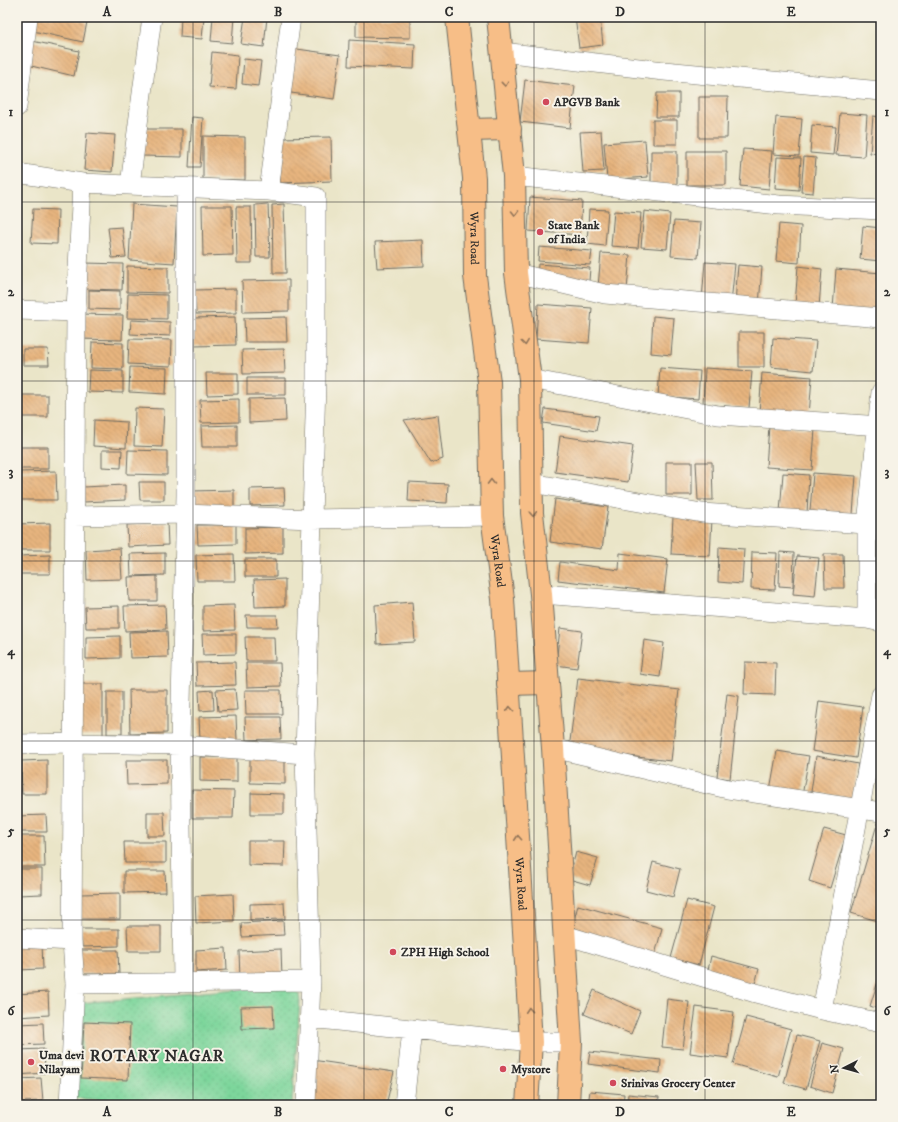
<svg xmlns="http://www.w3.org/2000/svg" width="898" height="1122" font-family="'IM FELL DW Pica',serif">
<defs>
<pattern id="grass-dots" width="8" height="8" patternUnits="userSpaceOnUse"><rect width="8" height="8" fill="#7dd69b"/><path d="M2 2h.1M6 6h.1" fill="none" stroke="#6cb886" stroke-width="1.8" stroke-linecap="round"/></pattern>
<pattern id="building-back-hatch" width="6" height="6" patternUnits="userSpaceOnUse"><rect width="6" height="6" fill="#e8b57f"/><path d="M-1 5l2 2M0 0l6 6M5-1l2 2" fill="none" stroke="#bc9368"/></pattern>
</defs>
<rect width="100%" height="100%" fill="#f7f3e8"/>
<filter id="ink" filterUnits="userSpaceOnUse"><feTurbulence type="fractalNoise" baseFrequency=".025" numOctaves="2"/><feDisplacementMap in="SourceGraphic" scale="8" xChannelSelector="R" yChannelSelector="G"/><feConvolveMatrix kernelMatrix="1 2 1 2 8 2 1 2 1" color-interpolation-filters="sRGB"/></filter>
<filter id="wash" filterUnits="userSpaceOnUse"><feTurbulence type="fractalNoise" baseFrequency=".012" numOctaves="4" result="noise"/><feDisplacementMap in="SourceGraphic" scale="16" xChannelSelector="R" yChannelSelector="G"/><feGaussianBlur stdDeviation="0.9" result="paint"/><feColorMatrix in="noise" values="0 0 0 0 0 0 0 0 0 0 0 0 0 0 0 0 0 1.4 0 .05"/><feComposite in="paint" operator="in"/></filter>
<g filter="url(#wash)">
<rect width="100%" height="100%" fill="#eae5c8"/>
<!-- grass -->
<path fill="url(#grass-dots)" stroke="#548063" d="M283,985L298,989L300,1001L292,1104C218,1103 144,1104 70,1098L79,1003Z"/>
<g id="blocks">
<!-- building -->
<path fill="url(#building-back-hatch)" d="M36,17H65L87,22L83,42L33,31Z
M181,17H204L202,39L180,37Z
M213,17H234L232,43L211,41Z
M245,17H267L264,47L241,44Z
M356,17H410V38L356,37Z
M575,17H600L603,45L579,48Z
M630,17H674V20L630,18Z
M349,40L415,44L414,69L348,66Z
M32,41L79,51L74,76L27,65Z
M290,48L340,55L334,99L284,92Z
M212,52L238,55L236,89L209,87Z
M244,59L261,61L258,86L242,84Z
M525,80L575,86L570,128L520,122Z
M657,93H679V117H656Z
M699,97H728L727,138H699Z
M840,113L867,115L864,157L836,155Z
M873,116L881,117V154L870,153Z
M192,117L203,118L200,167H189Z
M776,117L802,119L799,156L773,154Z
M653,120H677V144H653Z
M812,125L836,127L833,155L810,153Z
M143,129H182V157L143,156Z
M601,131L604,171L583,172L580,132Z
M87,133L115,135L112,172L84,170Z
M203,136L245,137V180L203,179Z
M331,137L332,181L280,183L279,138Z
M645,140L648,177L607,180L604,143Z
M743,149L772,151L769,189L740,186Z
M651,151H677V185L651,184Z
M687,151H726V185H687Z
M777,157L801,158L799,190L775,188Z
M804,157L816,158L813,193L801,192Z
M530,197L582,201L580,235L528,231Z
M132,204L177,207L174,263L129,260Z
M268,204L270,257H256L255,205Z
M284,204L286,273H273L272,205Z
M202,206H232L233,255L203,256Z
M236,207H251L252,263H237Z
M33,209L58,210L57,244L31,243Z
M589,209L608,210L605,246L587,244Z
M614,211L641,213L638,248L611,246Z
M644,211L670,214L667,249L641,247Z
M674,221L701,223L698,258L671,256Z
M779,224L801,226L799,263L776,261Z
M863,226L881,228V261L860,259Z
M122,227L126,257L112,258L108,228Z
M423,240L424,266L377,268L375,242Z
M539,247L592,251L590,265L538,261Z
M601,253L630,255L627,290L598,287Z
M705,262L735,264L731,303L702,300Z
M85,263L123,264L122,290L84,289Z
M538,264L590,268L589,281L537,277Z
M738,265L762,267L759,305L735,303Z
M127,266L168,267V293L127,292Z
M798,266L822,269L819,307L795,305Z
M836,269L881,273V313L833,309Z
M289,280V311L243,312L242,281Z
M236,289V313L196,314L195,290Z
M89,290L120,291V310L89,309Z
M128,294L167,295V319L127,318Z
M538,304L592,308L589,343L536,339Z
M80,314L123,315L122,340L79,339Z
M653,316L674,318L671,355L651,353Z
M235,317L236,345L194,346L193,318Z
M286,317L287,342H245L244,318Z
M131,320L170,322V336L130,334Z
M739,332H764V367H739Z
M773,338L816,341L813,371L771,367Z
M129,339L172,340L171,366L128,364Z
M92,342L123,343V369L91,368Z
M23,349H48L49,365H23Z
M284,349L285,373L243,374L242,350Z
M130,367L167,368L166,394L129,392Z
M660,368L700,371L698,399L658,396Z
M705,368L752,371L749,408L703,404Z
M89,370L123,371V393L88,392Z
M206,373H238V394L207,395Z
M762,373L812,377L809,416L759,413Z
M247,378H286V395H247Z
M17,395H48V417H17Z
M285,398L286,421L249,423V399Z
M239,399V422L201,423L200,400Z
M135,408L164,409L162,447L134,446Z
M545,409L599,416L596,431L543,423Z
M438,415L443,459L431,463L404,420Z
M94,420L127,422L126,448L93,446Z
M237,425V447H202L201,426Z
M769,426L815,429L812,470L766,467Z
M560,436L633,446L628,482L555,472Z
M19,447H48V469H20Z
M102,450H122L121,468L102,467Z
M128,450L167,451V475L127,474Z
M666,462H692V495H666Z
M696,462H712L713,500H698Z
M56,471L57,500H20L19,472Z
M783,473L809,475L807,514L780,512Z
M813,473L856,476L853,514L810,511Z
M881,480V519L871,518Z
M139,482H164V500H140Z
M409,482L448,484L447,503L408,501Z
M125,485V500L84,502L83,487Z
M284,488L285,505L250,506V489Z
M234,490V508L192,509L191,491Z
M555,499L608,507L602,549L550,542Z
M673,517L712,519L710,556L671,554Z
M50,523V550H17V524Z
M167,523L168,545L128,547L127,525Z
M197,525H236V544L198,545Z
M283,527V553L245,554V528Z
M875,532L881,533V571L872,570Z
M719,547L744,549L742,584L718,582Z
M120,548L122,579L87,580L86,550Z
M752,552L777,553L775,590L751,589Z
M780,552L794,553L793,587L779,586Z
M165,553V575L131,576L130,554Z
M620,553L668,559L664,593L558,580L560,562L619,570Z
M234,554L235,581H197L196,555Z
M824,554H843L844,588H825Z
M50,555V574H17V556Z
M797,556L819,558L815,596L793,594Z
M245,559H276V577H245Z
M871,573H881V610L869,609Z
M157,576V601H129L128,577Z
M285,579V606L255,607L254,580Z
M412,602L415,642L377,644L375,605Z
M165,605L166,629L125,631L124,606Z
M234,605L235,630L203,631V606Z
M119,606V628H86L85,607Z
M246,615H277L278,627H247Z
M560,628L582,631L577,668L556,665Z
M167,631L168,657L130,658L129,632Z
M202,634H236V654L203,655Z
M120,636V658L86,659V637Z
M245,637H274L275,661H246Z
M644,640L664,643L660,677L640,674Z
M235,662L236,685L197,686L196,663Z
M745,662L776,663L775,695L744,694Z
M246,663H280L281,686L247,687Z
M578,678L679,690L671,761L569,749Z
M81,684H103V735H81Z
M235,689L237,710L218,711L216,690Z
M129,690H167V733L130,734Z
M213,690L214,710L200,711L199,691Z
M245,690H281L282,714H246Z
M107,692H122V734H107Z
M727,694L739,696L730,779L717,777Z
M819,701L863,707L856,758L812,751Z
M236,716L237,740L200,741L199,717Z
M245,717H280L281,739L246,740Z
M17,751H20L21,792H17Z
M777,751L809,756L802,796L770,790Z
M878,755H881V774L876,773Z
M816,756L858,764L853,799L811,792Z
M200,757H237V782L200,781Z
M250,758L285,759V784L250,783Z
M47,760V794H22L21,761Z
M126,760H167V784L127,785Z
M192,790L234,791L233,818H192Z
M251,793L284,794V814H251Z
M881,811V922L851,913Z
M147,812H164L165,836H147Z
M46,815L47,832H17V816Z
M824,829L846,835L830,888L809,881Z
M17,836H44L45,867H17Z
M248,841H285L284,866L248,865Z
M124,842H166V863H125Z
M576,852L598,858L590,885L569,879Z
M653,862L680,869L673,897L646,890Z
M17,869H42V894L17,895Z
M124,871H165L166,892L124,893Z
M120,893V919H81V894Z
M233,894L234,921L196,923L195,896Z
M687,900L714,907L699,965L671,958Z
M284,903L285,919L250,920V904Z
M578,905L662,928L655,955L571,932Z
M283,921L284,935L242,937L241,923Z
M127,926H161V951H128Z
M81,929H119V946L82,947Z
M42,943L43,969L17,970V945Z
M226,948L227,970L196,972V950Z
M281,949L282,978L240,980L239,951Z
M79,950H118L119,974H80Z
M711,956L759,969L754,988L707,975Z
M878,981L881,982V1010L870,1006Z
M594,990L640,1011L631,1034L584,1014Z
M48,992L49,1015L17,1017V994Z
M667,999L689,1002L683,1049L662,1047Z
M273,1006L274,1028L242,1029L241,1007Z
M696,1007L734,1012L728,1058L690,1053Z
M746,1017L791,1029L778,1077L733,1064Z
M84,1022L130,1024L128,1080L81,1078Z
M43,1023L44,1044L17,1045V1024Z
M797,1035L820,1041L806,1089L784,1083Z
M822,1043L844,1049L832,1093L810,1086Z
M44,1049L45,1073L17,1075V1050Z
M590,1052L661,1060L660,1073L588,1064Z
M312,1060L394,1072L386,1105H311Z
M41,1078L43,1101L17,1102V1079Z
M590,1091L624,1094L623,1105H588Z
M628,1094L659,1097L658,1105H627Z"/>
</g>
</g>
<g filter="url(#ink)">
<use href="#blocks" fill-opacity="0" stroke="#6e6c62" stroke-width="1"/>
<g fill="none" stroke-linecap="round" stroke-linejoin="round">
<!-- minor casing -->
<g stroke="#6e6c62" stroke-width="20">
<path id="minor" d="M502,52L664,71L881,91
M17,107L28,17
M17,173L82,183L269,191L316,197V383L305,754L311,981L306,1105
M514,176L779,205L881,210
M130,185L152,17
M269,191L291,17
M516,273L605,294L881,318
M17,310L76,312
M530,379L718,415L881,426
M532,483L702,513L881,525
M74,516L185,514L311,519L492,516
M541,594L867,619L881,622
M867,619V524L881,392
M17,744L73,743L180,745L305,754
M553,748L728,789L881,812
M565,935L752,992L822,1010L881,1023
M17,938L72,941
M183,983L180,745L186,495V187
M75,984L311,981
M822,1010L881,695
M310,1018L531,1042H571
M69,1105L75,984L72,941L76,312L82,183
M404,1105L412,1029"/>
</g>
<!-- primary casing -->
<g stroke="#6e6c62" stroke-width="24">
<g id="primary">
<path id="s1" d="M457,17L474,178L475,276L489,382L492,516L503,599L531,1042L527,1105"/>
<path d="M498,17L514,176L516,273L530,379L532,513L541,594L553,748L571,1042L568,1105"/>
<path d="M469,130L510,129"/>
<path d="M508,684L548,683"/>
</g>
</g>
<!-- minor -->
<use href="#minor" stroke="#fff" stroke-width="19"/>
<!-- primary -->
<use href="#primary" stroke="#f7be87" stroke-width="22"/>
</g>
<!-- one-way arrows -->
<defs><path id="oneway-chevron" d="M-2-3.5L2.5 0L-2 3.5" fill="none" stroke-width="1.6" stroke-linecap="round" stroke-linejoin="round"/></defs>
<g stroke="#917459">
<use href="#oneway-chevron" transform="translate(505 84) rotate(84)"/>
<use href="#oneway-chevron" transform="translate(515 213) rotate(89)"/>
<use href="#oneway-chevron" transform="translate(525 343) rotate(82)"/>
<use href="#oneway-chevron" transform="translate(491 482) rotate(-91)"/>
<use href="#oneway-chevron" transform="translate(533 514) rotate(86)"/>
<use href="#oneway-chevron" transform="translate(510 709) rotate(-94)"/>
<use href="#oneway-chevron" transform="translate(518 838) rotate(-94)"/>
<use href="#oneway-chevron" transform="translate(529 1010) rotate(-94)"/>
</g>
</g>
<!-- grid -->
<path fill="none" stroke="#2b2b2b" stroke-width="1" stroke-opacity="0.55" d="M193,17V1105M364,17V1105M534,17V1105M705,17V1105M17,202H881M17,381H881M17,561H881M17,741H881M17,920H881"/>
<!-- markers -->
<g fill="#d1495b" stroke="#f7f3e8" stroke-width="1.5">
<circle cx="546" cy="102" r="4"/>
<circle cx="540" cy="232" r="4"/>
<circle cx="393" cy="952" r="4"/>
<circle cx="31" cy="1062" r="4"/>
<circle cx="503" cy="1069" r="4"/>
<circle cx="613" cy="1083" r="4"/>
</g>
<g text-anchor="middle" stroke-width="4" stroke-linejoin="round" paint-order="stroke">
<!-- poi labels -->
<g font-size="12" font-weight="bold" fill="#2b2b2b" stroke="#f7f3e8" text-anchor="start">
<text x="554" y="106">APGVB Bank</text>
<text x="548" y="229">State Bank<tspan x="548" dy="14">of India</tspan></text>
<text x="401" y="956">ZPH High School</text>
<text x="39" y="1059">Uma devi<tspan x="39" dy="14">Nilayam</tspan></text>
<text x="511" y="1073">Mystore</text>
<text x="621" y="1087">Srinivas Grocery Center</text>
</g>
<!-- street labels -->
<g font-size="12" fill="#2b2b2b" stroke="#f7f3e8">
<text dy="4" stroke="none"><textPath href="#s1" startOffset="222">Wyra Road</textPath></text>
<text dy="4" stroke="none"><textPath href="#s1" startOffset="546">Wyra Road</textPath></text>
<text dy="4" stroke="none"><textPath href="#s1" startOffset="870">Wyra Road</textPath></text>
</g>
<!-- district labels -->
<g font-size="16" font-weight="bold" letter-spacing="1" fill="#2b2b2b" stroke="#f7f3e8">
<text x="157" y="1061">ROTARY NAGAR</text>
</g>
</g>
<!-- margin -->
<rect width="898" height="1122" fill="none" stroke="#f7f3e8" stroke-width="44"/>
<!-- north arrow -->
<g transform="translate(844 1068) rotate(264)" stroke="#f7f3e8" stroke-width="3" paint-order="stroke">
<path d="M0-3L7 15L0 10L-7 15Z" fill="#2b2b2b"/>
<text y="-6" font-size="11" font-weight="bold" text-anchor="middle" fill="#2b2b2b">N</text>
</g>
<rect x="22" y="22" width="854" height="1078" fill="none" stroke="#2b2b2b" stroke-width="1.5"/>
<g font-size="13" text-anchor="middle" font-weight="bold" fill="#2b2b2b">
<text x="107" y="16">A</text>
<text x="278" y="16">B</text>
<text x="449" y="16">C</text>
<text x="620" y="16">D</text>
<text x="791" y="16">E</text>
<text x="11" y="116">1</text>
<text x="887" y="116">1</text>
<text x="11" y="296">2</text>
<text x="887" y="296">2</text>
<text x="11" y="476">3</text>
<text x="887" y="476">3</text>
<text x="11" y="655">4</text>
<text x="887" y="655">4</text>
<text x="11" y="835">5</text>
<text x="887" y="835">5</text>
<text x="11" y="1015">6</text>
<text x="887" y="1015">6</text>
<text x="107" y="1116">A</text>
<text x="278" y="1116">B</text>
<text x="449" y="1116">C</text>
<text x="620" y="1116">D</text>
<text x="791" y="1116">E</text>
</g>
</svg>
